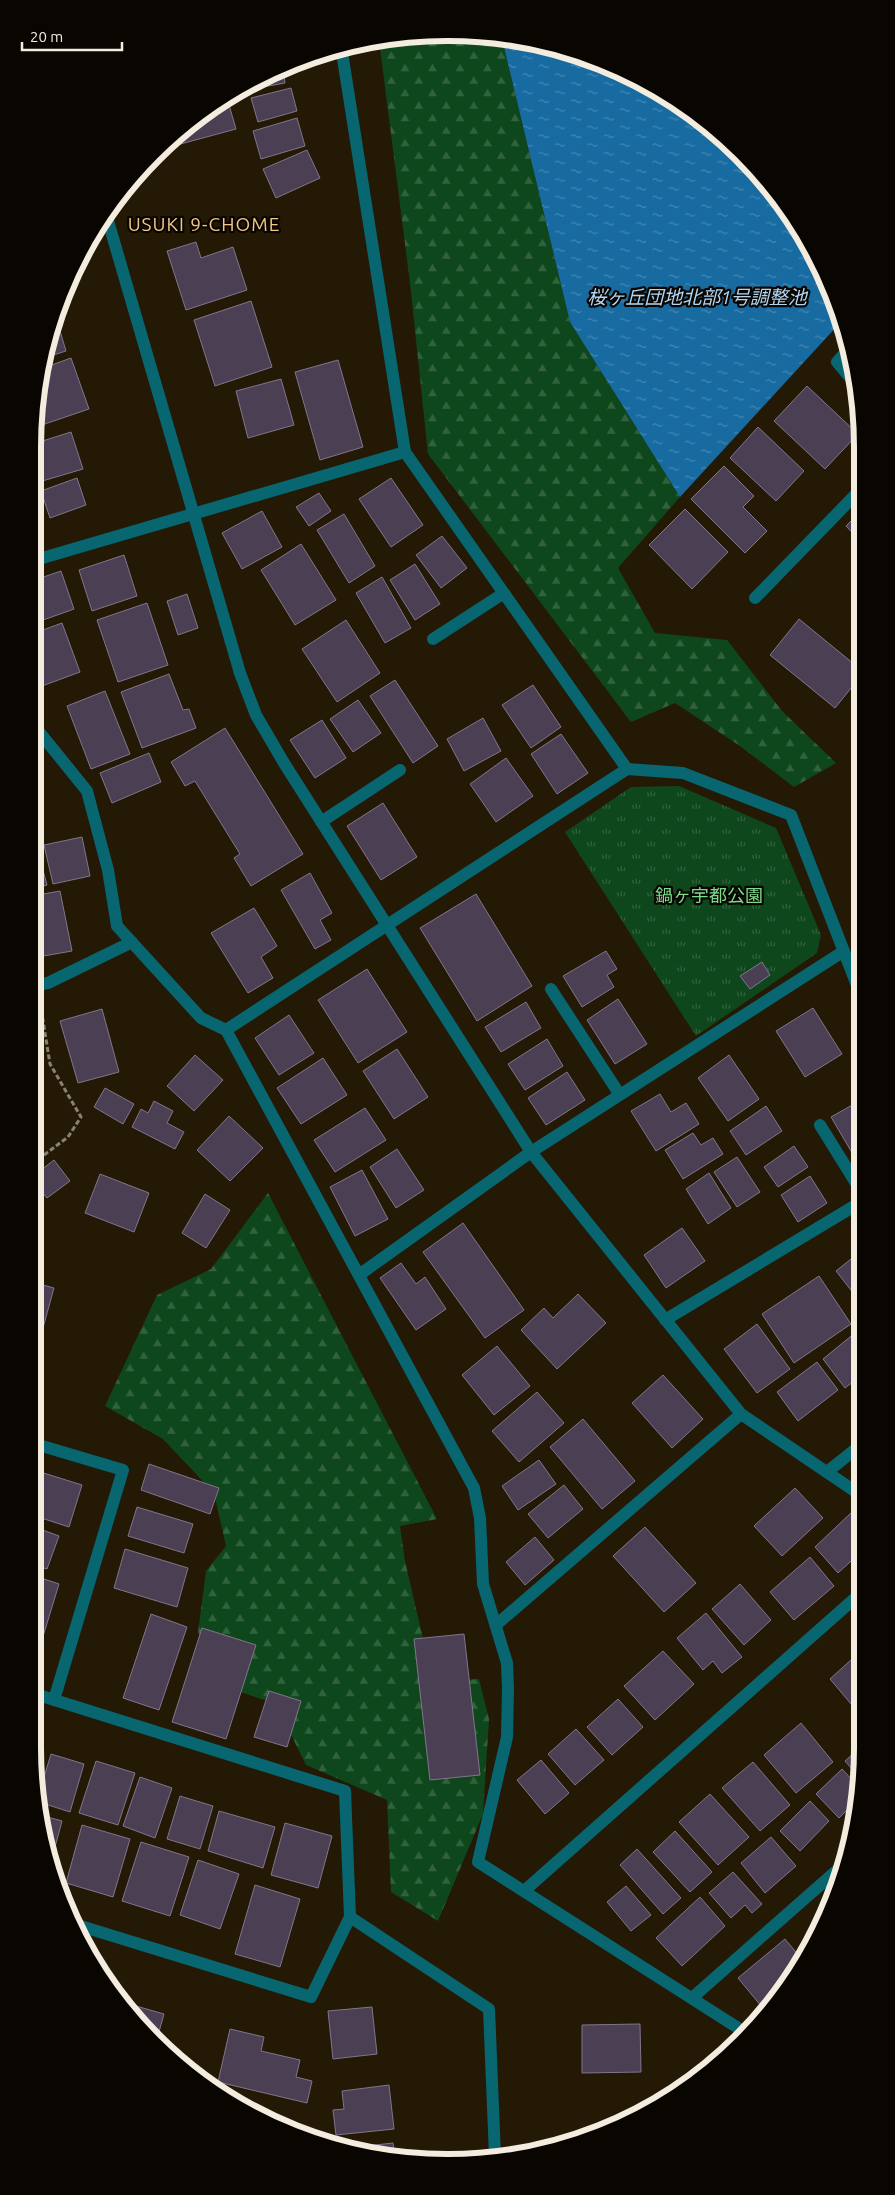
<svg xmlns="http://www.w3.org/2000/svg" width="895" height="2195" font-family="Ubuntu,'Noto Sans JP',sans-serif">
<defs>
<pattern id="grass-tufts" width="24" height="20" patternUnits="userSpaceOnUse" patternTransform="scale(1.25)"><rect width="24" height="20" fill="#0e471c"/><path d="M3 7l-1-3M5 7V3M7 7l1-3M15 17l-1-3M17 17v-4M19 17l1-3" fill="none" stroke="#32623d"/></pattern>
<pattern id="forest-firs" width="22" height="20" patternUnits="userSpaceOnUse" patternTransform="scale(1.25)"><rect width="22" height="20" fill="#0e471c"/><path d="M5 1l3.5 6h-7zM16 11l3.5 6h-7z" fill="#32623d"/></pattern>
<pattern id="water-ripples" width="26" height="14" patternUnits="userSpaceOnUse" patternTransform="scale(1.25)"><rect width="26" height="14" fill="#186ba1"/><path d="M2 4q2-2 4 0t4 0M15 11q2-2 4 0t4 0" fill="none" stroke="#4587b2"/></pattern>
</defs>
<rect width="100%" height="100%" fill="#241905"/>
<!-- grass -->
<path fill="url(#grass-tufts)" d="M679,786L776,828L821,935L817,953L696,1036L565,832L631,787Z"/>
<!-- forest -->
<path fill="url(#forest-firs)" d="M420,33L508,38L503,43L570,322L680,497L618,568L655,633L727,640L782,711L836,763L794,787L740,746L675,703L631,722L428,454L410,283L379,40Z
M268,1193L437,1519L400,1526L405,1561L433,1682L479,1679L489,1719L483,1814L438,1921L391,1892L387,1800L306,1765L276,1704L223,1686L198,1632L206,1571L226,1546L214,1493L163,1439L105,1406L157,1295L211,1269Z"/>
<!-- water -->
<path fill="url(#water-ripples)" d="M508,38L581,54L678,102L760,174L820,264L838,325L680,497L570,322L503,43Z"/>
<!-- building -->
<path fill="#4b3f54" stroke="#82758c" d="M283,68L285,83L241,91L264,75Z
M291,88L297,111L258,122L251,98Z
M227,98L236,129L162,149L195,118Z
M297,118L305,146L261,159L253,131Z
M307,150L320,178L276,198L263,169Z
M196,242L201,258L233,247L247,290L186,310L167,251Z
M251,301L272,367L215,386L194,320Z
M55,314L66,351L47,357L54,314Z
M71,358L89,409L36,427L46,367Z
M338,360L363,447L320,460L295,372Z
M281,379L294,425L248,438L236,391Z
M807,386L858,434L825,469L774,421Z
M758,427L804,471L776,501L730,458Z
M71,432L83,469L39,482L32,462L33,444Z
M724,466L754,496L743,507L767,531L745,553L691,499Z
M77,478L86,505L50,518L41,491Z
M391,478L423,525L391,547L359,499Z
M319,493L331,511L309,526L296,507Z
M32,507L38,529L32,530Z
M685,509L728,552L692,589L649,545Z
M262,511L282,547L242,569L222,533Z
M859,513V540L846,526Z
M344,514L375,566L349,583L317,530Z
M442,536L467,568L441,588L416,555Z
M301,544L336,600L295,625L261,570Z
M124,555L137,596L92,611L79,570Z
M415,564L440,604L415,620L390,580Z
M61,571L74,609L32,624V581Z
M382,577L411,628L385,643L356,593Z
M187,594L198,628L178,635L167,601Z
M147,603L168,665L118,682L97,620Z
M799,619L860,669V677L835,708L770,655Z
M346,620L380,673L337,702L302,649Z
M62,623L80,672L42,686L32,661V634Z
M169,674L183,710L189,709L196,728L142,748L121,692Z
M395,680L438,746L413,763L370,696Z
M533,685L561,727L531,748L502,705Z
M105,691L130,754L91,769L67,706Z
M358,700L381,733L353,752L330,719Z
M483,718L501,751L464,771L447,739Z
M322,720L346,758L315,778L290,740Z
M225,728L303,854L251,886L234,858L240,854L195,781L185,786L171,762Z
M561,734L588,773L557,794L531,754Z
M149,753L161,782L112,803L100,773Z
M506,758L533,796L496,822L470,784Z
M383,803L417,857L381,880L347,826Z
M82,837L90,876L53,884L44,845Z
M37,848L47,885L32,889V850Z
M310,873L332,913L320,920L331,940L315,949L281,890Z
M60,891L72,951L32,958V896Z
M476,894L532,986L477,1021L420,928Z
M254,908L277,946L261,957L273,978L248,993L211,933Z
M606,951L617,969L607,975L614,987L582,1007L563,976Z
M762,962L770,975L750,989L740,976Z
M367,969L407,1032L358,1063L318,1000Z
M618,999L647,1044L615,1064L587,1020Z
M526,1002L541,1028L501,1052L485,1027Z
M813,1008L842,1054L805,1077L776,1031Z
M102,1009L119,1072L78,1083L60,1021Z
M289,1015L314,1053L279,1075L255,1038Z
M547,1039L563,1066L525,1090L508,1064Z
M397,1049L428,1097L394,1119L363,1071Z
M195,1055L223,1080L194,1111L167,1086Z
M729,1055L759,1099L728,1121L698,1078Z
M323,1058L347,1095L301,1124L277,1088Z
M567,1072L585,1100L546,1125L528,1098Z
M105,1088L134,1104L123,1124L94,1107Z
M660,1094L671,1112L686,1103L699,1124L656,1151L631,1111Z
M861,1100V1168L831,1117Z
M154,1101L173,1111L167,1123L184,1132L175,1149L132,1127L141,1109L148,1113Z
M766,1106L782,1131L746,1155L730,1131Z
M365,1108L386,1140L335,1172L314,1140Z
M229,1116L263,1148L230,1181L197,1150Z
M693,1133L701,1145L713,1138L723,1154L683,1179L665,1150Z
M794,1146L808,1167L778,1187L764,1167Z
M397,1149L424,1190L396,1208L370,1167Z
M737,1157L760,1192L737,1207L714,1172Z
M54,1160L70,1181L47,1198L32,1180V1177Z
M362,1170L388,1219L355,1236L330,1187Z
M709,1173L731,1208L708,1224L686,1189Z
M100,1174L149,1193L134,1232L85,1213Z
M810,1176L827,1203L798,1222L781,1195Z
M205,1194L230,1210L206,1248L182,1233Z
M463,1223L524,1310L485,1338L423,1252Z
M682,1228L705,1261L666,1288L644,1255Z
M861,1251V1303L836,1271Z
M401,1263L416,1284L425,1277L446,1309L416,1330L380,1278Z
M819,1276L851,1324L794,1363L762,1314Z
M32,1282L54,1288L41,1335L32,1333Z
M578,1294L606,1323L557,1369L521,1330L544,1308L553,1318Z
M757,1324L790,1369L757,1393L724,1349Z
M861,1328L862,1375L845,1388L823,1359Z
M497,1346L530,1386L494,1415L462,1375Z
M817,1362L838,1390L798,1421L777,1392Z
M663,1375L703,1419L672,1448L632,1403Z
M537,1392L564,1423L519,1462L492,1431Z
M583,1419L635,1481L602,1509L550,1447Z
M539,1460L556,1484L518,1510L502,1486Z
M149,1464L219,1488L210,1514L141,1490Z
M34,1470L82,1485L69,1527L32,1515Z
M564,1485L583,1509L548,1538L528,1514Z
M795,1488L823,1518L782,1556L754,1526Z
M137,1507L193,1524L184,1553L128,1536Z
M853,1511L862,1521V1551L838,1573L815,1547Z
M32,1526L59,1536L47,1569L32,1564Z
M645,1527L696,1583L664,1612L613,1556Z
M535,1537L554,1560L525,1585L506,1562Z
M125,1549L188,1568L177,1607L114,1588Z
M810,1557L834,1586L794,1620L770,1592Z
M32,1575L59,1584L34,1666H32Z
M740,1584L771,1620L744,1645L712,1609Z
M706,1613L742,1657L722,1673L713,1661L703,1670L677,1638Z
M151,1614L187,1627L159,1710L123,1698Z
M202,1628L256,1645L226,1739L172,1722Z
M464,1634L480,1775L430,1780L414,1639Z
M663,1651L694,1684L655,1720L624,1686Z
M852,1659L862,1671V1717L830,1679Z
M269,1691L301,1701L287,1747L254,1737Z
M618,1699L643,1727L612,1755L587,1727Z
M801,1723L833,1762L796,1793L764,1755Z
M32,1724L42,1727L33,1753L32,1748Z
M576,1729L604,1760L575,1785L548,1754Z
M862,1746V1748L858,1776L845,1761Z
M51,1754L84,1764L70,1812L42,1803L40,1790Z
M541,1760L569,1793L545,1814L517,1780Z
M96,1761L135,1773L118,1825L79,1813Z
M753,1762L790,1805L760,1831L722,1788Z
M842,1769L856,1784L853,1804L839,1818L816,1794Z
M140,1777L172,1788L155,1838L123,1826Z
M710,1794L749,1837L718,1865L679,1822Z
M180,1796L213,1806L200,1849L167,1839Z
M810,1801L829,1821L800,1851L780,1831Z
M219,1811L275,1827L263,1868L208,1851Z
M44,1816L62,1821L51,1862Z
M285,1823L332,1836L318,1888L271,1875Z
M82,1825L130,1839L113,1897L66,1883Z
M675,1831L712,1872L690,1892L653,1852Z
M771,1837L796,1866L765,1893L741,1863Z
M141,1842L189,1857L170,1916L122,1901Z
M637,1849L681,1898L663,1914L620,1865Z
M198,1860L239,1874L220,1929L180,1915Z
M733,1872L762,1904L752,1913L745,1905L731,1918L709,1893Z
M255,1885L300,1899L280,1967L235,1954Z
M626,1886L651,1915L631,1931L607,1902Z
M700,1897L725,1926L682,1966L656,1938Z
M785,1939L800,1957L777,2000L766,2012L738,1978Z
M122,2002L164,2014L157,2039L135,2021Z
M372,2007L377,2054L333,2059L328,2011Z
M640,2024L641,2072L582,2073V2025Z
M230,2029L264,2037L261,2051L300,2060L296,2077L312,2081L307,2103L218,2082Z
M389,2085L394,2129L336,2135L333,2110L344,2109L342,2091Z
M393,2143L395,2159L348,2148Z"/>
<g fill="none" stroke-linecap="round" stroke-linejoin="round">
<!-- path -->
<path stroke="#8a8171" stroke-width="3" stroke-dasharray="5 2.5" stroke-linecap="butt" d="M32,1164L68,1137L81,1117L50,1064L41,1008"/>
<!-- street -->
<path stroke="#086671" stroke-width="12" d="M341,46L405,452L627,769L683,773L791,815L860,993
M106,214L240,673L256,715L284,763L531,1152L741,1414L862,1496
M846,352L837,362L857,386
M32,561L405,452
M755,598L859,491
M433,639L504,593
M32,723L87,791L108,870L117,926L201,1018L226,1030L474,1488L480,1518L483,1584L507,1663L508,1688L507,1737L478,1862L746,2033
M321,822L400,770
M32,982L37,985L48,983L132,942
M551,989L620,1095
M226,1030L627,769
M820,1125L861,1191
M359,1275L531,1152L844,951
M665,1320L861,1202
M32,1443L123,1470L54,1700
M827,1472L862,1444
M496,1625L741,1414
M32,1693L345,1791L350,1917L311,1997L74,1924
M524,1891L862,1592
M350,1917L489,2009L495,2156
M692,1998L843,1865"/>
</g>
<g text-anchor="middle" stroke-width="4.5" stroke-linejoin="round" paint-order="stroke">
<!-- park labels -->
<g font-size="18" fill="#7cdb8a" stroke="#090501">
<text x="709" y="902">鍋ヶ宇都公園</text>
</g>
<!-- neighbourhood labels -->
<g font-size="19" letter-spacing="1" fill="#f4c682" stroke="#090501">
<text x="204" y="231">USUKI 9-CHOME</text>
</g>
<!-- water labels -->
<g font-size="19" font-style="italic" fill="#b0d5f4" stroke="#090501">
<text x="697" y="304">桜ヶ丘団地北部1号調整池</text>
</g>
</g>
<!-- crop -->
<path d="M0 0H895V2195H0ZM447 41H448A406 406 0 0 1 854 447V1748A406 406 0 0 1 448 2154H447A406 406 0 0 1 41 1748V447A406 406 0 0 1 447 41Z" fill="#090501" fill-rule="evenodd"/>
<path fill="none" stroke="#f3ecdf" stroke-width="6" d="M447 41H448A406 406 0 0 1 854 447V1748A406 406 0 0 1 448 2154H447A406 406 0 0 1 41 1748V447A406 406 0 0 1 447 41Z"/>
<!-- scale -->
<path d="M22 42v8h100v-8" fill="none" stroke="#f3ecdf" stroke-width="2.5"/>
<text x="30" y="42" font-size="15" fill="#f3ecdf" stroke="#090501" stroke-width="4" paint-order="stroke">20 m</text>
</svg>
